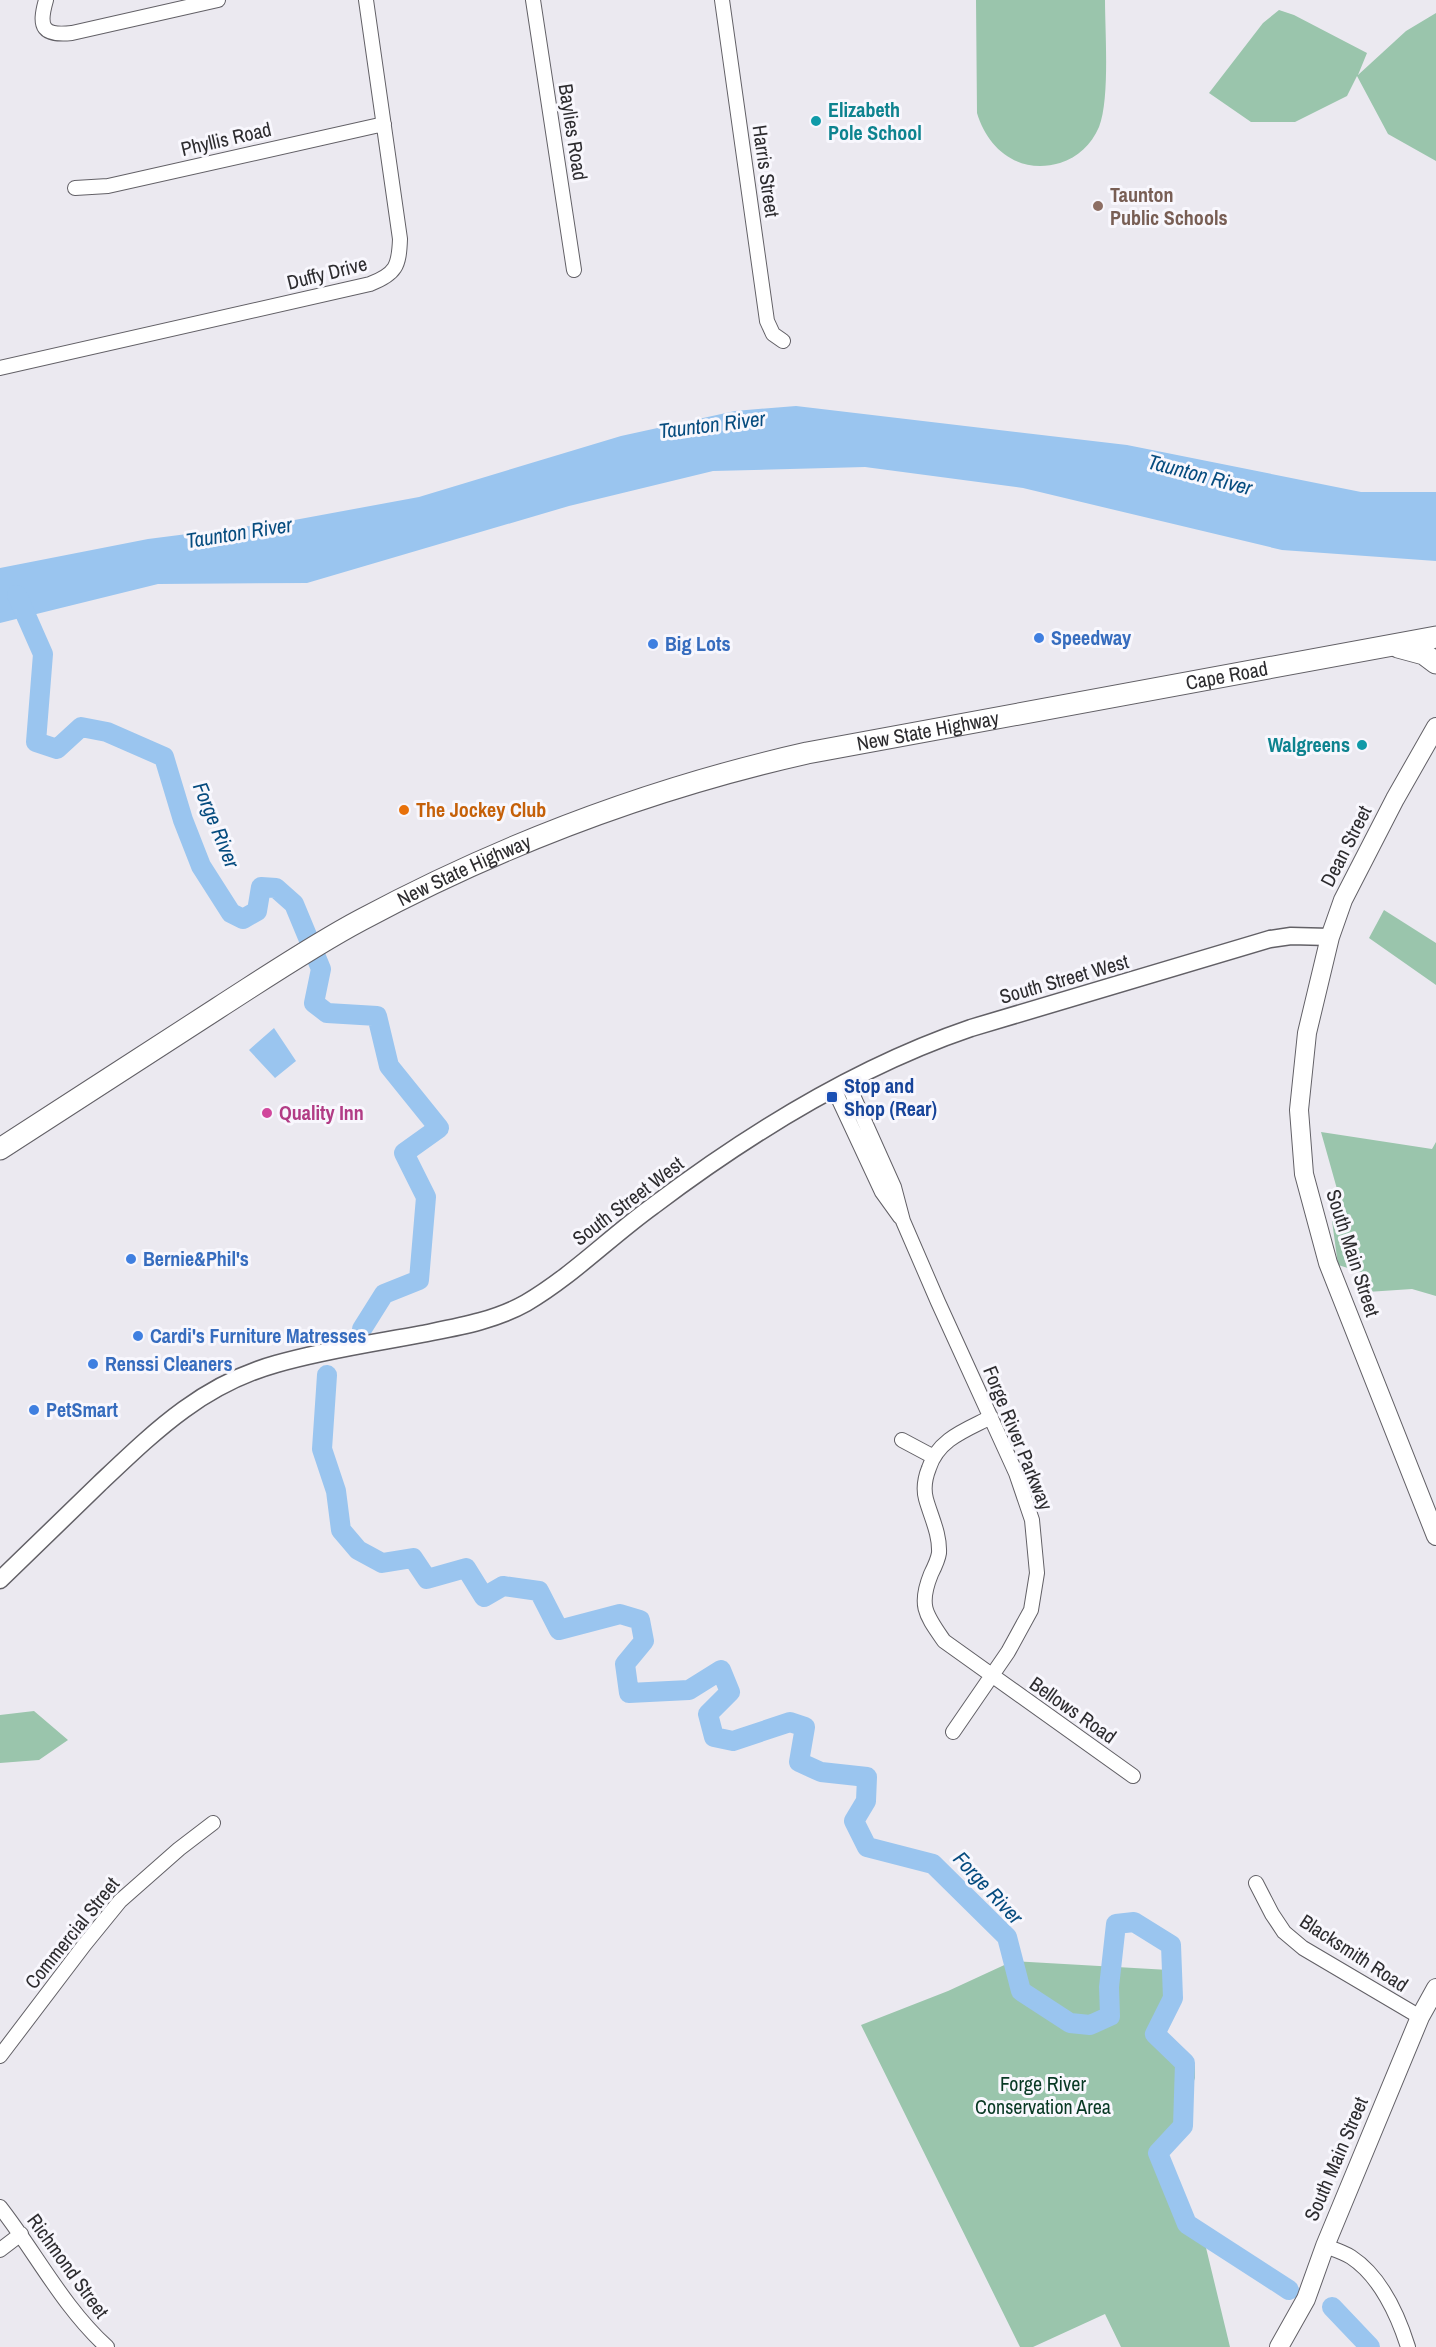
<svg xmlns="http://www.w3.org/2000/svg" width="1436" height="2347" font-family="'Archivo Narrow',sans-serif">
<rect width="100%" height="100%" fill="#ebe9f0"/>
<!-- green -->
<path fill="#9ac5ac" d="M976,0H1105C1105,32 1110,99 1099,127C1091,145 1078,157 1060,163C1020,175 988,150 977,113Z
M1279,10L1294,15L1367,53L1358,75L1406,31L1436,13V161L1388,134L1357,76L1347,96L1295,122H1251L1209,93L1263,23Z
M1384,910L1436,943V985L1369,938Z
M1321,1132L1432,1149L1436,1142V1296L1412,1289L1367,1292L1361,1272L1338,1265L1330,1206L1337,1189Z
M34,1711L68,1740L39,1760L0,1763V1715Z
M1013,1961L1169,1970C1174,1974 1176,1982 1175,1988L1159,2026L1160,2032L1190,2057L1195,2066V2078L1191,2089L1192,2127L1189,2132L1165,2146C1165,2163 1170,2166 1176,2181C1184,2200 1175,2217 1201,2227L1230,2347H1121L1105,2314L1033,2347H1020L861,2025L948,1991Z"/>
<!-- water -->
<path fill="#9ac5ef" d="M796,406L1127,445L1361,492H1436V561L1282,550L1023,488L865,467L713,471L569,506L307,583L158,584L0,623V568L148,539L289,521L419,497L621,436L735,411Z
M274,1028L296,1061L275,1078L249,1050Z"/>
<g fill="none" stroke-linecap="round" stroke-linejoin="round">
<!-- river -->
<path stroke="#9ac5ef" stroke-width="20" d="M17,595L43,654L36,742L57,749L81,727L107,732L164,757L183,820L201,866L231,913L243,919L257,911L261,887L276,888L294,904L321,969L314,1003L327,1013L377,1016L389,1066L439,1128L404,1153L426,1197L419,1280L384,1294L362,1329
M327,1375L322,1449L336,1491L341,1530L358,1550L382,1563L413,1558L427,1579L466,1568L484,1597L503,1586L539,1591L559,1630L620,1614L640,1620L644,1641L625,1664L629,1693L689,1690L721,1670L730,1692L708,1714L714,1737L733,1741L790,1722L805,1727L799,1762L821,1772L867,1777L866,1801L854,1821L867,1847L933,1864L1007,1937L1021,1991L1070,2023L1090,2025L1110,2016L1109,1987L1116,1924L1134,1922L1171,1945L1173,1998L1155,2034L1185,2063L1183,2126L1158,2153L1187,2224L1289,2290
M1332,2307L1370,2347"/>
<!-- minor casing -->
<g stroke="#626066" stroke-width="16">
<path id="minor" d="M46,0C38,28 43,36 72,33L218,0
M533,0L574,270
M722,0L767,321L773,334L783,341
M75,188L108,186L384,124
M0,368L370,284C396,274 399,266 400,239L366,0
M847,1082L894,1187L903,1221L938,1302L1016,1473L1032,1520L1037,1573L1031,1610L1008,1652L953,1732
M834,1089L882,1192L900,1217
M991,1417C966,1430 938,1439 929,1468C925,1478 923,1488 926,1499C931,1517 940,1534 939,1553C938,1560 934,1568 931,1574C918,1606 926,1615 944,1641L1133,1776
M902,1440L932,1456
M1256,1883L1272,1914L1284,1932L1303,1948L1420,2017
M0,2056L85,1944L120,1901L179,1849L213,1823
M0,2207C36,2253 63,2307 107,2347
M1325,2246C1333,2249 1343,2252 1351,2257C1380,2276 1398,2315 1408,2347
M0,2250L21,2234"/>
</g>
<!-- tertiary casing -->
<g stroke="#626066" stroke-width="19">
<path id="tertiary" d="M0,1580C33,1548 66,1516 99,1484C154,1432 201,1385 276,1364C324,1350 374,1343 422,1334C457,1327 494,1321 526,1303C572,1276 610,1237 653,1206C747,1135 859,1066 971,1028L1270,939L1291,936L1330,937"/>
</g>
<!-- secondary casing -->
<g stroke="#626066" stroke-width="20">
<path id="secondary" d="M1436,727L1395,799L1343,900L1330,937L1307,1033L1299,1110L1304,1174L1328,1263L1436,1536
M1279,2347L1306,2299L1325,2246L1420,2017L1436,1988"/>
</g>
<!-- trunk casing -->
<g stroke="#626066" stroke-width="23">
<g id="trunk">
<path d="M1398,647L1424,654L1436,663"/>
<path id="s1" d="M0,1149C73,1102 145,1055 218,1008C265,978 312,946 361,920C501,845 652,788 807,753L1436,637"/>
</g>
</g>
<!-- minor -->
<use href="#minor" stroke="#fff" stroke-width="14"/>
<!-- tertiary -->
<use href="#tertiary" stroke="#fff" stroke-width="16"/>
<!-- secondary -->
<use href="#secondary" stroke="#fff" stroke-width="18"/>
<!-- trunk -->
<use href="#trunk" stroke="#fff" stroke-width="21"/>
</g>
<!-- markers -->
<g fill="#0f9aa8" stroke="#f8f7fd" stroke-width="2">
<circle cx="816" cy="121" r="6"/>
<circle cx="1362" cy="745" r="6"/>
</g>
<circle fill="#8d6e63" stroke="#f8f7fd" stroke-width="2" cx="1098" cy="206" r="6"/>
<g fill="#3f7fe0" stroke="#f8f7fd" stroke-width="2">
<circle cx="1039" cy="638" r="6"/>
<circle cx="653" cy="644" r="6"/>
<circle cx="131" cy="1259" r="6"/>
<circle cx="138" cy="1336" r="6"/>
<circle cx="93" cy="1364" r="6"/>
<circle cx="34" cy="1410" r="6"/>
</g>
<circle fill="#e8710a" stroke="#f8f7fd" stroke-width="2" cx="404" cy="810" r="6"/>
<rect fill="#1a4fb4" stroke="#f8f7fd" stroke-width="2" x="826" y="1091" width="12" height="12" rx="3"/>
<circle fill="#d1479c" stroke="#f8f7fd" stroke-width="2" cx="267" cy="1113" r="6"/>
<g text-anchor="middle" stroke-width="6" stroke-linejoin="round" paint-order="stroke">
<!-- culture labels -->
<g font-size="20" font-weight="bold" fill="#0d838f" stroke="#f8f7fd" text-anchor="start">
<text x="828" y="117">Elizabeth<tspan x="828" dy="23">Pole School</tspan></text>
<text x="1350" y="752" text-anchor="end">Walgreens</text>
</g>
<!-- street labels -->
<g font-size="20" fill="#2d2c2f" stroke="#f8f7fd">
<text transform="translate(573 132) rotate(81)" y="7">Baylies Road</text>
<text transform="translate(226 139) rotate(-13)" y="7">Phyllis Road</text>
<text transform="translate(766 171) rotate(82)" y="7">Harris Street</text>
<text transform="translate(327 273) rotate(-14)" y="7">Duffy Drive</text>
<text dy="7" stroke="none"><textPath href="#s1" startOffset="1332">Cape Road</textPath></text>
<text dy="7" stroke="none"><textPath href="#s1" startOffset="1028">New State Highway</textPath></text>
<text transform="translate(1346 846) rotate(-63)" y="7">Dean Street</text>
<text dy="7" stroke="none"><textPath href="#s1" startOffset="542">New State Highway</textPath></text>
<text transform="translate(1064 979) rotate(-16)" y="7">South Street West</text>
<text transform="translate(628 1201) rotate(-37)" y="7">South Street West</text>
<text transform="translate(1353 1253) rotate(72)" y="7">South Main Street</text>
<text transform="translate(1018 1438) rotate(68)" y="7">Forge River Parkway</text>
<text transform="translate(1073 1710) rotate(35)" y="7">Bellows Road</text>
<text transform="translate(72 1933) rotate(-51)" y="7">Commercial Street</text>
<text transform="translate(1354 1953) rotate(33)" y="7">Blacksmith Road</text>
<text transform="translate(1336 2159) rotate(-67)" y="7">South Main Street</text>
<text transform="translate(68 2266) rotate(54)" y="7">Richmond Street</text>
</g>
<!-- education labels -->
<g font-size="20" font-weight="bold" fill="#785e54" stroke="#f8f7fd" text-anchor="start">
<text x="1110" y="202">Taunton<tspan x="1110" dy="23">Public Schools</tspan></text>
</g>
<!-- shop labels -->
<g font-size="20" font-weight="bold" fill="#366cbe" stroke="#f8f7fd" text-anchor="start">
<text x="1051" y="645">Speedway</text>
<text x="665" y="651">Big Lots</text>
<text x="143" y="1266">Bernie&amp;Phil's</text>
<text x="150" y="1343">Cardi's Furniture Matresses</text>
<text x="105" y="1371">Renssi Cleaners</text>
<text x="46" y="1417">PetSmart</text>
</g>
<!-- food labels -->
<g font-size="20" font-weight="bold" fill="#c56008" stroke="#f8f7fd" text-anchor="start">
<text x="416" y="817">The Jockey Club</text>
</g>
<!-- transit labels -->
<g font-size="20" font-weight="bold" fill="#164399" stroke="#f8f7fd" text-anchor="start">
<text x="844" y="1093">Stop and<tspan x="844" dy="23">Shop (Rear)</tspan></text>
</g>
<!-- hotel labels -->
<g font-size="20" font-weight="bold" fill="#b23c85" stroke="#f8f7fd" text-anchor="start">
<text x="279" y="1120">Quality Inn</text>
</g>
<!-- park labels -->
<g font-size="20" fill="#073823" stroke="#f8f7fd">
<text x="1043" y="2091">Forge River<tspan x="1043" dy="23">Conservation Area</tspan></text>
</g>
<!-- water labels -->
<g font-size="21" font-style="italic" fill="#064c7f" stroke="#f8f7fd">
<text transform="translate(712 425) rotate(-7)" y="7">Taunton River</text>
<text transform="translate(1200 475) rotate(15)" y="7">Taunton River</text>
<text transform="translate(239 533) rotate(-9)" y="7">Taunton River</text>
<text transform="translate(216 825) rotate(68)" y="7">Forge River</text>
<text transform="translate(988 1888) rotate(47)" y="7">Forge River</text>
</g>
</g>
</svg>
